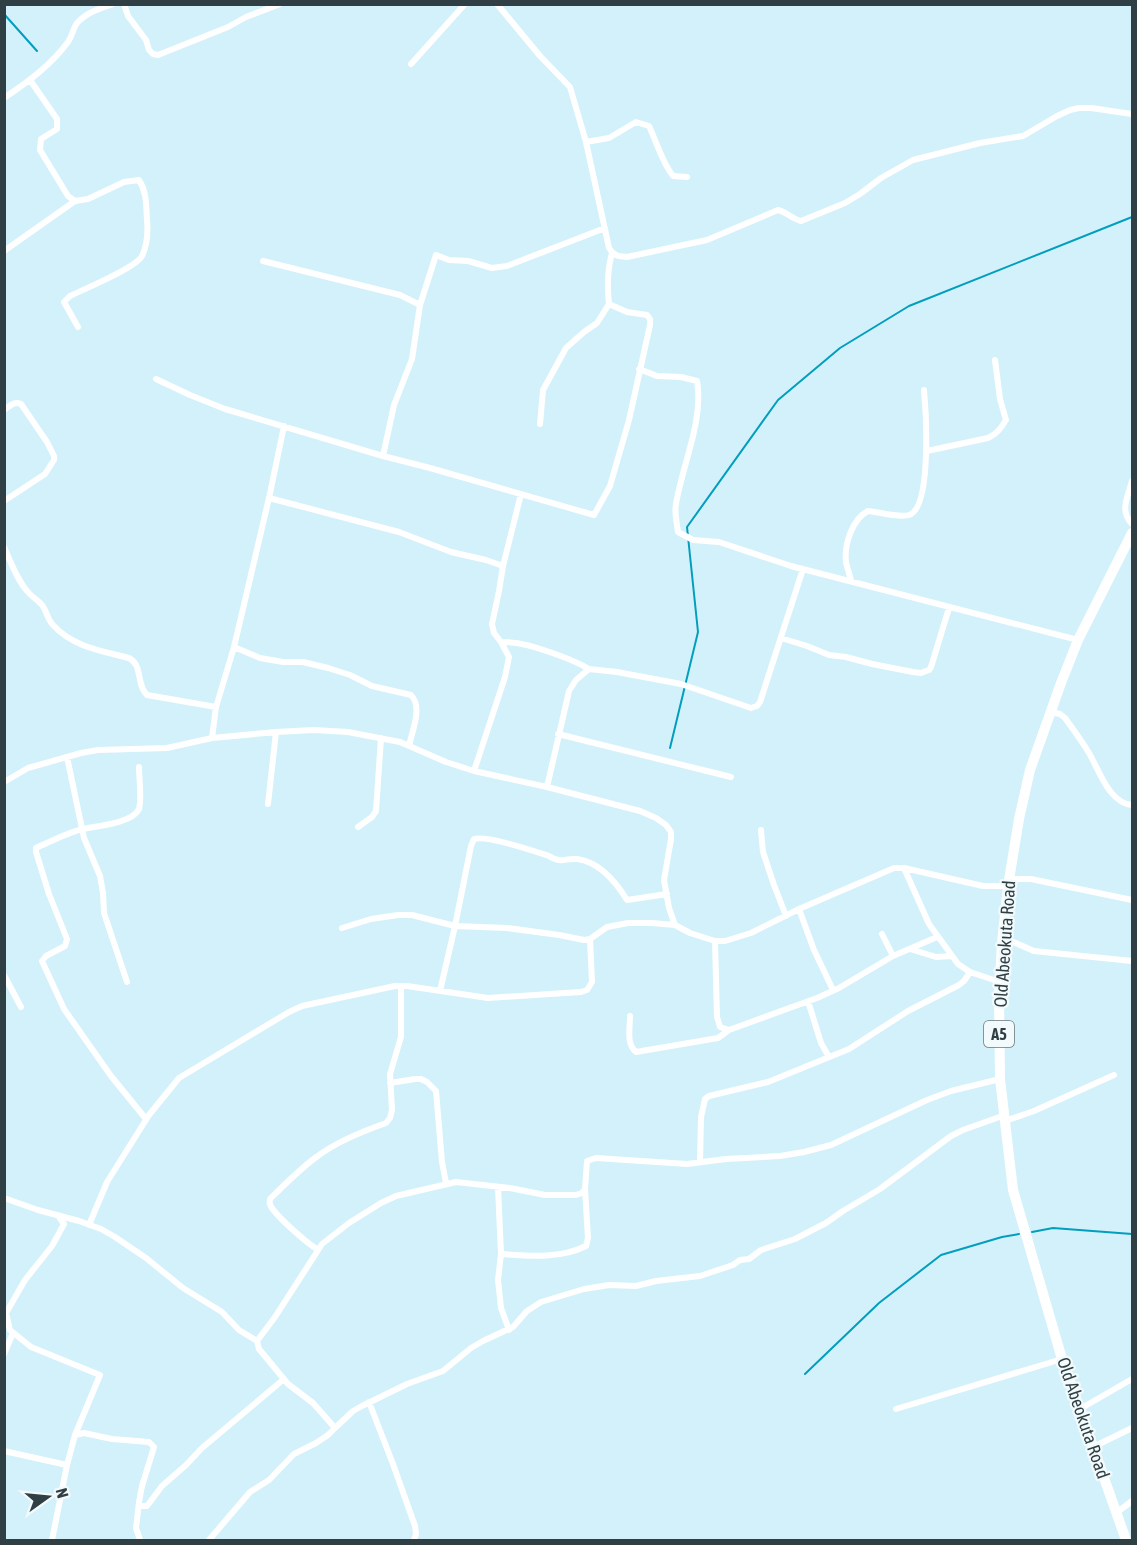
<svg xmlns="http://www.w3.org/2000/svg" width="1137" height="1545" font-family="'Asap Condensed',sans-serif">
<rect width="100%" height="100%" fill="#d3f1fb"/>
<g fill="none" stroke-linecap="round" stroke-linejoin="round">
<!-- stream -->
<path stroke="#029ebe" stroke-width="2" d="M4,14L37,51
M670,748L698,632L687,527L778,400L840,348L909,306L1132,217
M1032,1232L1053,1228L1132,1234
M805,1374L879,1303L941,1255L1002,1237L1019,1234"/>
<!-- street -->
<path stroke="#fff" stroke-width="6" d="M124,4L128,16L146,40L149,50L153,54L158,55L228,27L246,17L280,4
M497,4L540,56L570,87L586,142L609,248C614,256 618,256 627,257L707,240L778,210C787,212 792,219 801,221L845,203L860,194L881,178L913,160L980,143L1023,136L1057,116L1070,110L1079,108H1091L1132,114
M411,64L465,4
M30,80L57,119V129L41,139L40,150L68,196L75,201L88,199L124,182L139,180C147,192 146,206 147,220C148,232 147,246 142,256C136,268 84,289 70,296L64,302L78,327
M4,98C28,82 51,65 68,42C73,35 73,26 79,21C88,12 101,8 113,4
M586,142L609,138L636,122L649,126C657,143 662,162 673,176L687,177
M4,251L75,201
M263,261L400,295L420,305
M639,369L657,376L681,377L697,381C704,420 682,466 676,504C674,513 677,523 678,532L693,540L719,542L791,566L1078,640
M156,379L190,395L225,409L383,456L430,468L594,515L610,486L629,420L650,325V319L647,315L627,312L609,304C607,286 607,271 612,253
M4,410C10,406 14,401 21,404L47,442L54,456V460L45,474L4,501
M540,424L543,390L566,348L584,332L597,323L609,304
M284,426L269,498L234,647L260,658L283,662H303L328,668L350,675L372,686L411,695C423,707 412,731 409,746
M927,451L988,438C997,434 1001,428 1006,420L1000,399L995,360
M383,456L394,405L412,359L420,305L436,255L449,260L468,261L492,268L507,266L605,228
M1132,481C1128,497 1119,510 1132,524
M269,498L399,532L451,552L486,560L503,566L499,591L492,624L494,633L501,642L509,657L505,677L474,771
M4,547C11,562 17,580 28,592C32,597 38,600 42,605C47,611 47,619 53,625C73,647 102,651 129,658C143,665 136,685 147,695L216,707
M503,566L521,494
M851,581C850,575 847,568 846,562C844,545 852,519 868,511C879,512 899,518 909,515C932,508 926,411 924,390
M781,638L807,646L829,655L846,657L872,664L913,672L921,673L929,670L931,667L949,608
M501,642C523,642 538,648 558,655C569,659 579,663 589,669
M1050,712L1060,714L1065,718C1073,729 1082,741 1089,753C1099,770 1109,803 1132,805
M558,734L731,777
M212,738L216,707L234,647
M67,757L84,838L100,876L103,893L104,913L127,982
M139,767C139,778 142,799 139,809C133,823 97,826 83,829C69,832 54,840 40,846L36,848V852L49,894L67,939L65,946L46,956L42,961L64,1009L111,1076L146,1119
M4,782L28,768L81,753L98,750L167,748L212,738L276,732L314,730L348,732L400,742L446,762L474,771L547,787L640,811L656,818L666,825L671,832V839L664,880L669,908L675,925L690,933L715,941H725L751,933L799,909L894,868H904L983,886H1008
M547,787L569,691L576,680L589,669L617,672L681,684L751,708L757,706L760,702L803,569
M268,804L276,732
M358,827L372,817L376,811L381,738
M761,830L763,852L774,885L786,916
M904,868L929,924L958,964L970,972L1000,982
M1009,879H1031L1132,900
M799,909L814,950L833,990
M342,928L371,919L398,915H412L455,926L507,928L559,935L584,940L590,939L607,927L628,923H652L675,925
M882,934L893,956
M1002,937L1034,951L1132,961
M715,941L717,1017L720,1027L729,1030
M910,949L936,957L952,956
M4,975L21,1007
M440,991L455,926L471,846L474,839C487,835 534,851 549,856C562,864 564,858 577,859C600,862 616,882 627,900L667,894
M808,1001L821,1043L829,1057
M630,1016C630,1028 626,1044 636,1052L718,1038L729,1030L817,998L839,988L893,956L937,937
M390,1083L415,1079H421L427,1082L436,1091L442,1162L446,1183
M1005,1121L1034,1111L1114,1075
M700,1162L701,1117L705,1099L709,1096L768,1082L849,1049L908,1011L959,985L964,981L970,972
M498,1187L501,1254L498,1280L501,1308L509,1330
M4,1198L38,1210L79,1221L101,1229L115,1237L146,1258L183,1288L222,1312L239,1330L257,1341
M89,1225L107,1182L149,1115L179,1078L289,1012L302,1006L395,986H407L488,998L581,992L587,990L592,982L590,939
M317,1249C308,1244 272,1213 270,1204C269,1202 270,1201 270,1199C284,1185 299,1170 315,1158C336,1142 361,1132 386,1123L390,1118L392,1110L390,1074L401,1037V986
M501,1254C529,1256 560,1259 586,1246L588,1238L585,1189
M4,1354L13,1333
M369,1402L393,1464L415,1526L416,1534L414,1540
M896,1409L1062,1359
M1080,1409L1132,1379
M335,1428L353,1411L362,1406L407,1384L443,1371L471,1348L483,1341L513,1327L527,1311L541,1302L584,1289L609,1285L636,1286L656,1281L700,1276L733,1265L740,1260L749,1259L761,1250L795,1239L826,1223L843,1211L880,1189L951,1136L963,1130L1005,1115
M75,1435L84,1433L112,1439L149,1442L154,1447L142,1486L139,1502L136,1528L140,1540
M1093,1447L1132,1428
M4,1451L67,1465
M139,1506H147L162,1486L186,1465L202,1448L284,1379
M1116,1513L1132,1501
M52,1540L67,1465L75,1435L100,1375L31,1347L10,1330L6,1313L25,1280L52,1246L64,1224L59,1217
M209,1540L250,1492L269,1480L294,1454L316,1443L328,1435L335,1428L313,1403L288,1384L259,1349L257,1341L275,1317L322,1244L349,1223L381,1203L396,1196L456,1182L510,1188L545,1195H576L582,1193L585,1189L587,1161L596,1158L687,1164L726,1159L780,1156L804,1152L831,1145L927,1100L951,1091L1000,1079"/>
<!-- highway -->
<path stroke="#fff" stroke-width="10" d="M1126,1540L1062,1359L1013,1190L1000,1079L999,996L1002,943L1008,886L1019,819L1030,770L1061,683L1078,640L1132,533"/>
</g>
<g text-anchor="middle" stroke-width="4.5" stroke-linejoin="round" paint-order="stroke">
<!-- shield labels -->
<rect fill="#f2fafc" stroke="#6a777b" stroke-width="1.5" x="984" y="1021" width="30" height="26" rx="4.5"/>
<g font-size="16" font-weight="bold" fill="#303f44">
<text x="999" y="1040">A5</text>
</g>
<!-- street labels -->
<g font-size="18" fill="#303f44" stroke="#f2fafc">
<text transform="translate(1005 944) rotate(-86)" y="6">Old Abeokuta Road</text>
<text transform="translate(1083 1418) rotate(71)" y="6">Old Abeokuta Road</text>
</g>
</g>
<!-- border -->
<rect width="1137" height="1545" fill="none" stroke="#303f44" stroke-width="12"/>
<!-- north arrow -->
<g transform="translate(48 1497) rotate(75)" stroke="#f2fafc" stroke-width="4.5" paint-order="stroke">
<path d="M0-4.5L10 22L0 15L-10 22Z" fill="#303f44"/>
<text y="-9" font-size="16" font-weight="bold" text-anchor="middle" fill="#303f44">N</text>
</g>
</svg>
